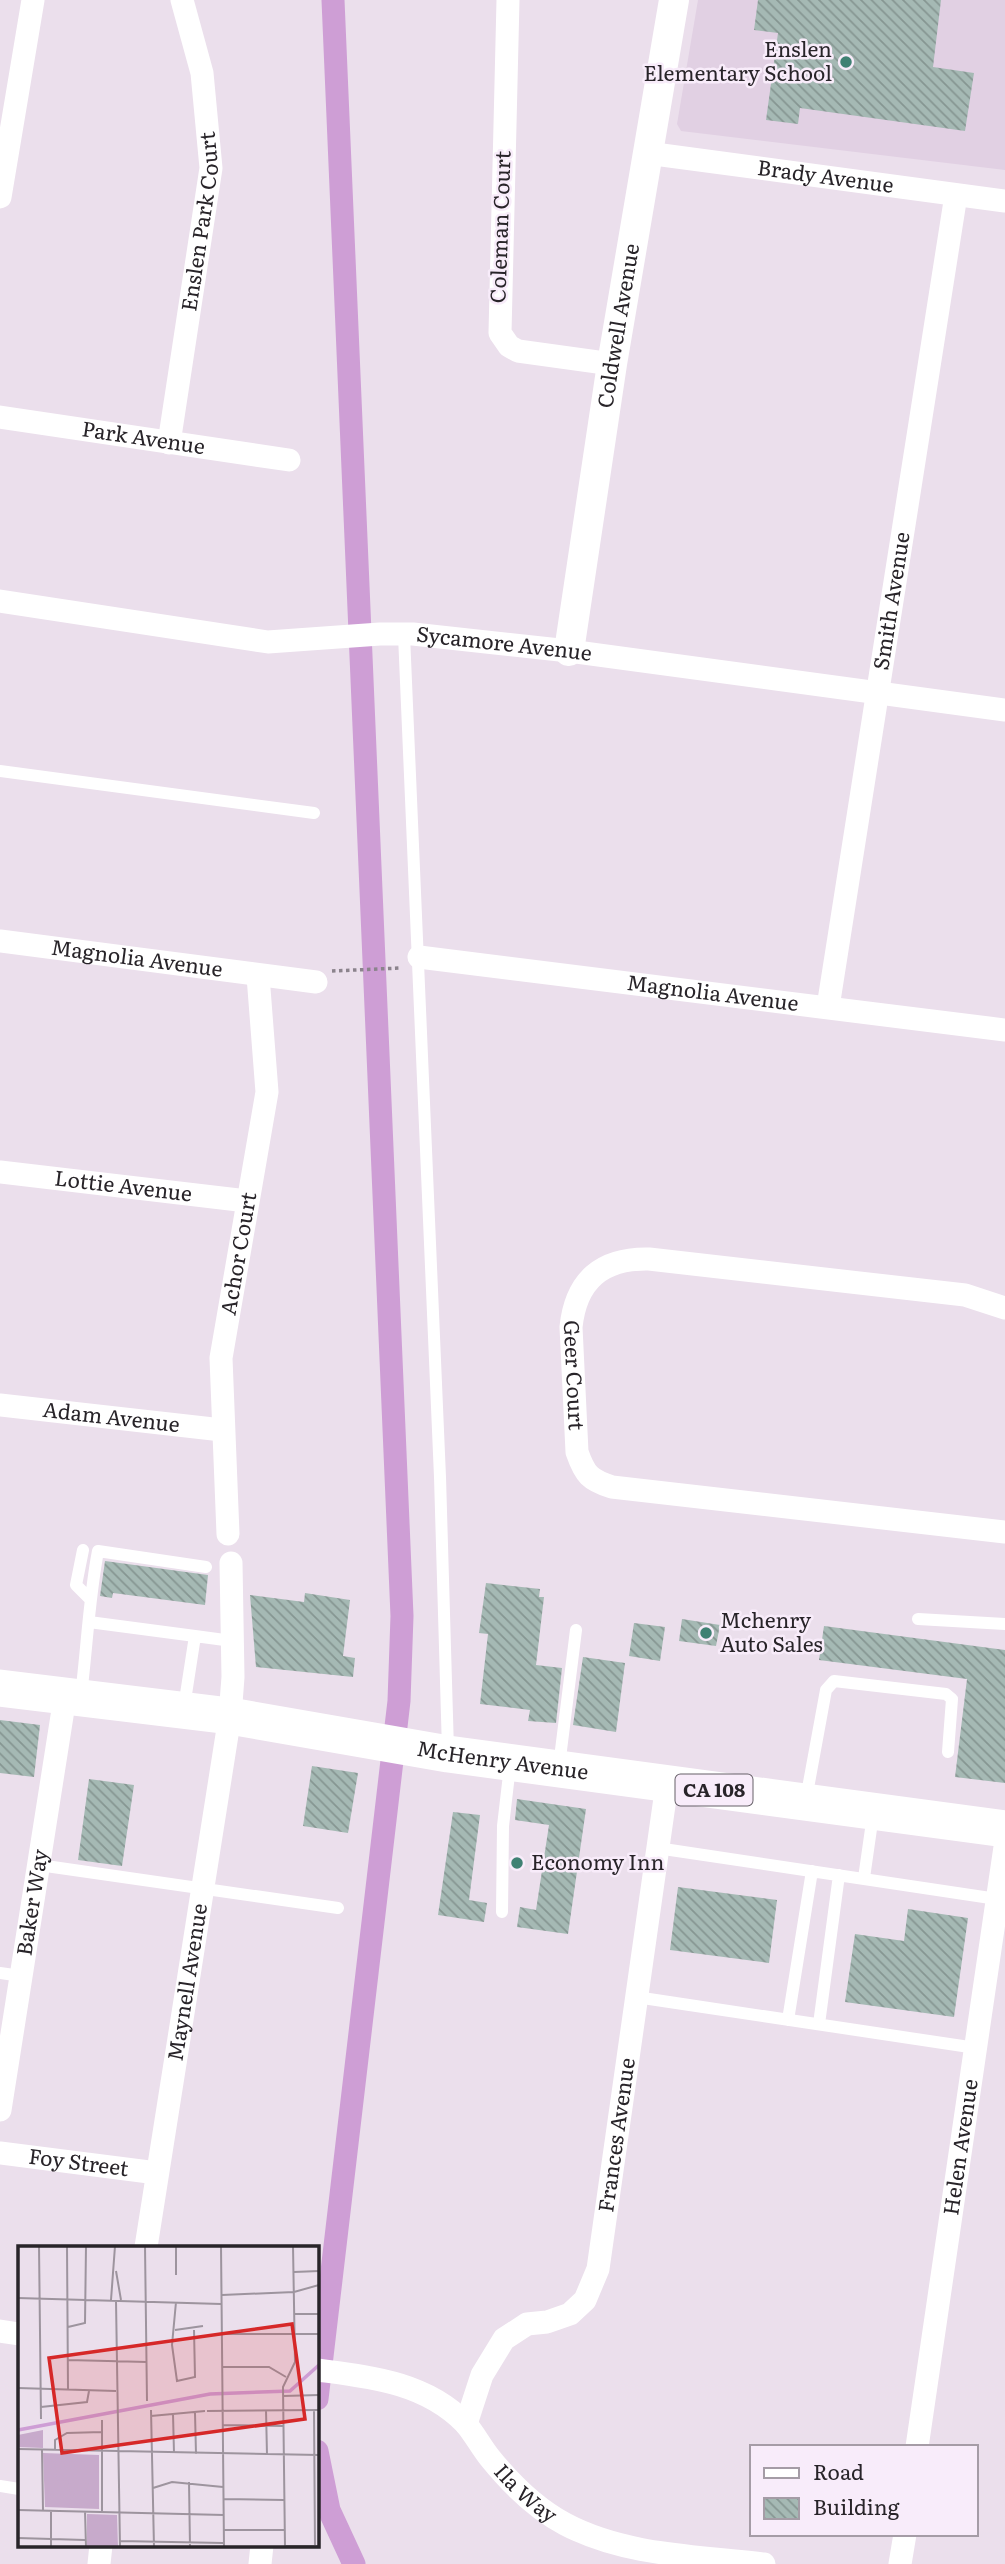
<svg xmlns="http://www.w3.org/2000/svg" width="1005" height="2564" font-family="Literata,serif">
<defs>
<pattern id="building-back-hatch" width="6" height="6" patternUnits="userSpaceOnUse" patternTransform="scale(1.75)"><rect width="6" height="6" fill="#a5b9b4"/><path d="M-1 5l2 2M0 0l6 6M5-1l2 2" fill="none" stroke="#869692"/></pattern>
</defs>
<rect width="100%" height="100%" fill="#ebdfec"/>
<!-- built -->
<path fill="#e1d0e3" d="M698,0H1005V170L681,131L677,124Z"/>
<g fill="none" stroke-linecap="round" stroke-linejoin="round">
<!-- canal -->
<path stroke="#ce9ed5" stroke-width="23" d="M317,2399L399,1701L402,1616L333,0
M317,2451L329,2510L354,2564"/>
</g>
<!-- building -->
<path fill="url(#building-back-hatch)" d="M758,0H941L933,67L974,73L965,131L800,108L798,124L766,120L778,33L754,30Z
M105,1561L208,1575L205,1605L113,1593L112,1598L100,1596Z
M486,1583L540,1589L539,1597H544L536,1665L562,1668L556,1723L528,1721L530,1710L480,1704L488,1634L479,1633Z
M305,1593L350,1600L343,1656L355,1658L353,1677L256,1667L250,1595L304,1602Z
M682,1619L720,1625L716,1646L679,1641Z
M634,1623L665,1627L660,1661L629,1656Z
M824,1626L1005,1650V1783L955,1777L967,1679L819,1660Z
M583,1657L625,1663L616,1732L573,1725Z
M0,1720L40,1725L34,1777L0,1773Z
M312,1766L358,1773L348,1833L303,1826Z
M89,1779L134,1785L122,1866L78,1860Z
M517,1799L586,1809L568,1934L517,1927L520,1907L536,1910L549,1825L515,1820Z
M453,1812L480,1815L469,1900L487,1903L484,1922L438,1915Z
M678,1887L777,1900L769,1963L670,1950Z
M908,1909L968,1918L954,2017L845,2002L855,1934L904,1941Z"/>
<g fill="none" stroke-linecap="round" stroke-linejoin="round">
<!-- path -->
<path stroke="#8b838c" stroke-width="3.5" stroke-dasharray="3.5 3.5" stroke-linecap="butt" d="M332,971L401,968"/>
<!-- service -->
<path stroke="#fff" stroke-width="12" d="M404,635L440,1477L448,1750
M0,771L314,813
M83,1550L76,1585L90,1599
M918,1619L1005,1624
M89,1622L195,1636L184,1707
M195,1636L232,1641
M81,1695C87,1647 89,1598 98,1551L206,1567
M559,1766L576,1630
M806,1799L826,1690L834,1681L946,1694L952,1699L948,1752
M657,1848L997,1899
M39,1865L338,1908
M864,1878L873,1815
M502,1912L503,1826L510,1766
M0,1973L21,1976
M636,1997L976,2048
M788,2020L812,1871
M819,2024L839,1875
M0,2486L19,2489"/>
<!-- minor -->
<g stroke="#fff" stroke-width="23">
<path d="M508,0L500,333L509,346L518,351L612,364"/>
<path id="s1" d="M647,153L1005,201"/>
<path d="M0,197L33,0"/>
<path id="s2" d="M0,417L289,460"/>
<path id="s3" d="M169,443L211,168L202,73L182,0"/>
<path id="s4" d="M0,601L268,642L380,634H413L569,651L1005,710"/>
<path id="s5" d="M0,941L316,982"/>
<path id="s6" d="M419,957L1005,1030"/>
<path id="s7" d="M828,1007L956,195"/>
<path id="s8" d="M0,1172L247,1201"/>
<path id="s9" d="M1005,1308L965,1295L649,1259C602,1258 576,1280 571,1327L577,1452C585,1475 590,1480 612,1487L1005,1532"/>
<path id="s10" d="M0,1405L222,1430"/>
<path id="s11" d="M228,1534L221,1358L267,1092L258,976"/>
<path id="s12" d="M0,2110L65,1697"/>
<path id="s13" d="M0,2153L157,2173"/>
<path id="s14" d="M146,2247L230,1716L233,1677L231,1563"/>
<path d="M0,2331L19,2334"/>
<path id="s15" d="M317,2370C370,2377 425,2382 465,2423C474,2433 481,2447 490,2458C511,2484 535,2508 565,2524C625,2556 698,2556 764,2564"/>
<path id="s16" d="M466,2424L482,2375L504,2339L527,2324L547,2322L570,2314L585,2300L598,2269L667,1784"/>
<path id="s17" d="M917,2447L1005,1847"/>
<path d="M99,2564L101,2545"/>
<path d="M260,2564L262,2545"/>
<path d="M900,2564L905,2534"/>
</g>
<!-- tertiary -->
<path stroke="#fff" stroke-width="30" id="s18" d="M569,651L612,364L674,0"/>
<!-- primary -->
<path stroke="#fff" stroke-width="37" id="s19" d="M0,1688L230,1716L448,1754L1005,1829"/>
</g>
<!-- markers -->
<g fill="#3f8173" stroke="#f8ecfa" stroke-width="2.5">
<circle cx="846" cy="62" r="7"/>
<circle cx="706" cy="1633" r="7"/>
<circle cx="517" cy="1863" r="7"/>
</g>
<g text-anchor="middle" stroke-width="5" stroke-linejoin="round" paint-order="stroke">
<!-- shield labels -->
<rect fill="#f8ecfa" stroke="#666068" stroke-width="2" x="675.5" y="1774.5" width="77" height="31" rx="5"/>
<g font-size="19" font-weight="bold" fill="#282429">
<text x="714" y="1797">CA 108</text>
</g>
<!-- poi labels -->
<g font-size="21" fill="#282429" stroke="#f8ecfa" text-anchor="start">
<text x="832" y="57" text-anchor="end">Enslen<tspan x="832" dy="24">Elementary School</tspan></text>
<text x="720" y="1628">Mchenry<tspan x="720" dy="24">Auto Sales</tspan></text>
<text x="531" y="1870">Economy Inn</text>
</g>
<!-- street labels -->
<g font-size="21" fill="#282429" stroke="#f8ecfa">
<text dy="7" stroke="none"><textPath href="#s1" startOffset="180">Brady Avenue</textPath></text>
<text dy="7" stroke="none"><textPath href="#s3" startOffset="224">Enslen Park Court</textPath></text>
<text transform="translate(501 227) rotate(-88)" y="7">Coleman Court</text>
<text dy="7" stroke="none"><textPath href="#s18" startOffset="329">Coldwell Avenue</textPath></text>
<text dy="7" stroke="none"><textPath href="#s2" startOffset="145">Park Avenue</textPath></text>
<text dy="7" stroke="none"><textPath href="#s7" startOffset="411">Smith Avenue</textPath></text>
<text dy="7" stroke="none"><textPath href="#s4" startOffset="508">Sycamore Avenue</textPath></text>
<text dy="7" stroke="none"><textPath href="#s5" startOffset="138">Magnolia Avenue</textPath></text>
<text dy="7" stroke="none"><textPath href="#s6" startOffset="296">Magnolia Avenue</textPath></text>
<text dy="7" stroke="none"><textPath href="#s8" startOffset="124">Lottie Avenue</textPath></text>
<text dy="7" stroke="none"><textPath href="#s11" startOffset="282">Achor Court</textPath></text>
<text dy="7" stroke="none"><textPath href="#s9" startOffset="525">Geer Court</textPath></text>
<text dy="7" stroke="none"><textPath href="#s10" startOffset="112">Adam Avenue</textPath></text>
<text dy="7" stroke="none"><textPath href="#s19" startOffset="508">McHenry Avenue</textPath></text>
<text dy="7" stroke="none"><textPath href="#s12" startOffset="210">Baker Way</textPath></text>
<text dy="7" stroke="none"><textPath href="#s14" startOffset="268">Maynell Avenue</textPath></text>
<text dy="7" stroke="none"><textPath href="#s16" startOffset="355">Frances Avenue</textPath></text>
<text dy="7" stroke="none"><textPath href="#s17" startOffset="303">Helen Avenue</textPath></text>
<text dy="7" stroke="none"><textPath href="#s13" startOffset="79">Foy Street</textPath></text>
<text dy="7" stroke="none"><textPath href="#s15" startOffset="254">Ila Way</textPath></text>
</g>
</g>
<!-- overview -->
<g transform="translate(18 2246)">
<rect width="301" height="301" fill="#ebdfec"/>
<path d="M25,184V202L0,201V189ZM25,207L81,209V263L27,261ZM69,268L99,269L100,301H69Z" fill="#c7aacb"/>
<path d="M58,211V227L73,232L66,249L52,246L50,235L39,234L37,213Z" fill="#c7aacb"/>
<path fill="none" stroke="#ce9ed5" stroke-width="3.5" d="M0,184L192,148L272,145L301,119"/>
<path fill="none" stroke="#9d949e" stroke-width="2" d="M21,0L23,173M49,0L50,144M127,0L129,155M158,0V29M203,0L206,301M98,25L103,54M276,26L301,25M204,49L276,46L301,39M0,52L203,58M93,54L97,0M98,55L102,301M158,56L154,99L159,135L177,131L176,84M277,68H301M50,81L67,77L68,0M157,84L185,80M204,88H301M50,114L129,116M205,121H251L268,131M0,142L98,145M265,150L301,149M23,161L69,156L71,145M133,164L136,301M248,164L249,209M296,164L297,301M189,165L301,164M177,167L178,208M155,168L156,207M133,170L187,165M84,174V265M205,179L265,180M0,203L301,209M24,204L25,264M37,204V194L49,187L84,186M171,236L172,301M135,242L154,236L205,241M206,253L266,254M0,264L206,269M33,264V301M67,265L68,301M206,284H266M0,292L67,294M102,295L205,297M267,300H301M267,301L265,141L277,116L275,0"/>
<path fill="#d62828" fill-opacity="0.15" stroke="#d62828" stroke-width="3.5" d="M274,78L287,173L44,207L31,112Z"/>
<rect width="301" height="301" fill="none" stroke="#282429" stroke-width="3.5"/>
</g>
<!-- legend -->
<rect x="750" y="2445" width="228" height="91" fill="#f8ecfa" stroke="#a59ca6" stroke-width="2"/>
<rect x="764" y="2468" width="35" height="10" fill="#ffffff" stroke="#a59ca6" stroke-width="2"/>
<text x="813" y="2480" font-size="21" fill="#282429">Road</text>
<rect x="764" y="2498" width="35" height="21" fill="url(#building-back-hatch)" stroke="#a59ca6" stroke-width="2"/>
<text x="813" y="2515" font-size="21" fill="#282429">Building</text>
</svg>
